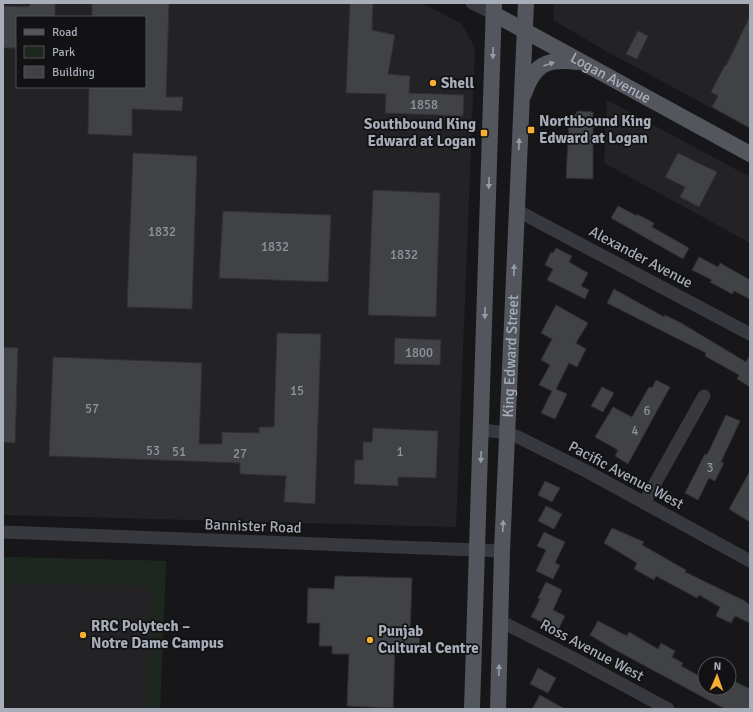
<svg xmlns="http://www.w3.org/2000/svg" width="753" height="712" font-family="Signika,sans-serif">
<rect width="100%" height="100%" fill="#171719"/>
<!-- built -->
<path fill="#232326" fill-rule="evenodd" d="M3,3H422L462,24L475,48L456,527L3,515ZM17,17H145V87H17Z
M554,3H750V129L604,50L553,20Z
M607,100L750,177V243L604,163Z
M3,557L166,561L160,709H3Z"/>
<!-- green -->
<path fill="#1e271f" d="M3,557L166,561L160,709H147L150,586L3,582Z"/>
<!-- building -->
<path fill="#414246" stroke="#313135" d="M32,3H55V17H17V48H3V6L28,7Z
M92,3H169L166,97H183L182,111L132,109V136L88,134L89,87H145V17H92Z
M350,3H373L372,30L395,35L388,74L410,76L409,93L464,95L463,116L385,113L386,94L346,93Z
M750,16V128L712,107L718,96L711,92L725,65L726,66Z
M638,31L648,36L637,59L626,54Z
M578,111L593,112V179L566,178L569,122Z
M133,153L197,156L192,309L127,307Z
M678,153L717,172L699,207L680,197L685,187L665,177Z
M373,190L440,193L436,317L368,315Z
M618,206L637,216V214L654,223L652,227L689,248L683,259L611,218Z
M223,211L331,215L328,282L219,278Z
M556,248L572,256L569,262L588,273L581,286L589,290L585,299L547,280L553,269L545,265L551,252L553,253Z
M699,257L718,267L720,263L750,280V299L734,291L732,294L710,282L712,280L692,270Z
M614,289L664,317L665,315L681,323L746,362L750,355V387L737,379L739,375L705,356L706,353L607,303Z
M556,305L588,323L576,343L586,349L577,367L569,363L556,389L567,394L555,419L541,413L552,391L539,385L550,365L541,360L552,339L541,333Z
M277,333L321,334L315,504L284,502L286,476L240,474V463L49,456L53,357L202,363L199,444H222V432L259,433V427H274Z
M395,338L441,340L440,365L394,364Z
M3,347L18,348L15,443L3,442Z
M656,380L670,387L628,464L615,456L618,450L595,437L613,407L632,417L649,387L652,388Z
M602,387L614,393L603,412L591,406Z
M726,415L740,421L721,462L724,463L715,481L709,478L698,500L685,493L705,454L707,455Z
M373,428L438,431L436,478L398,477V486L354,484L355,460H363V442H372Z
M750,471V522L729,509Z
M545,481L560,488L552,502L538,495Z
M546,506L562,514L554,529L538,521Z
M612,528L644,542L642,545L686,570L685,572L745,601L750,605V623L735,616L731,623L716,616L720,607L699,595L697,598L656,576L654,580L634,569L637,563L604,543Z
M544,532L565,542L555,563L560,565L553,579L536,571L546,550L537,546Z
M335,576L412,578L410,634H420L419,649L395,648L393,708L347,706L349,654H332V646H319L320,623H307L308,588L334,589Z
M546,582L562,590L553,610L565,616L558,630L531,617L540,599L538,598Z
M598,621L627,636L629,632L658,649L661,643L675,651L672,657L683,663L681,666L705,679V688H729L732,680L750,689V709H725L608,646L590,635Z
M538,668L556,678L548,693L530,684Z
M540,695L565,709H532Z"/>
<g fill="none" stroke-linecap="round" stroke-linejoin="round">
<!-- minor -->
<path stroke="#37393e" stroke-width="13" d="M472,3L494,14
M516,210L750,334
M482,430L508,433L520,438L588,472L750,561
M644,503L704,396
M3,532L502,551
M500,621L579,661L668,709"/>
<!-- major -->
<g stroke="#53565d" stroke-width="16">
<path id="s1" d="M494,14L750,154"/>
<path d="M524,94C534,64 547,58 577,62"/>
<path d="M472,709L494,3"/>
<path id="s2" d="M498,709L502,551L526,3"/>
</g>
</g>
<!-- one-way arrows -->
<defs><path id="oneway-solid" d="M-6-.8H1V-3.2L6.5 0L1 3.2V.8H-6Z"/></defs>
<g fill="#979ca7">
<use href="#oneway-solid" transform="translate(493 53) rotate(92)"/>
<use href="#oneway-solid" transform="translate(549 64) rotate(-19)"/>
<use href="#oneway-solid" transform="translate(519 144) rotate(-88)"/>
<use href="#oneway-solid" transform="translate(489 183) rotate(92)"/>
<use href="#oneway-solid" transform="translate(514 270) rotate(-88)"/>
<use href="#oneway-solid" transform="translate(485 313) rotate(92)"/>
<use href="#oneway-solid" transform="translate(481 457) rotate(92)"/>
<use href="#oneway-solid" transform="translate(503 526) rotate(-87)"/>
<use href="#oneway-solid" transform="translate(499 670) rotate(-88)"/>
</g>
<!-- markers -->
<g fill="#f6af32" stroke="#121214" stroke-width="1.5">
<circle cx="433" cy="83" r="4"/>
<rect x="527" y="126" width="8" height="8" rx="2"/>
<rect x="480" y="129" width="8" height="8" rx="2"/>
<circle cx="83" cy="635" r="4"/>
<circle cx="370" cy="640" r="4"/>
</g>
<g text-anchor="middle" stroke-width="3.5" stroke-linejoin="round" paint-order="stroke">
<!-- number labels -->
<g font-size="13" fill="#8e939c">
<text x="424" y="109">1858</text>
<text x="162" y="236">1832</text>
<text x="275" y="251">1832</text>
<text x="404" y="259">1832</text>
<text x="419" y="357">1800</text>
<text x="297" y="395">15</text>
<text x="92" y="413">57</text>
<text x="647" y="415">6</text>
<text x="635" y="435">4</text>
<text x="153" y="455">53</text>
<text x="179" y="456">51</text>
<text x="400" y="456">1</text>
<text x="240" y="458">27</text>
<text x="710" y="472">3</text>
</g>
<!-- street labels -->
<g font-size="15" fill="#a8aeb9" stroke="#121214">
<text dy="5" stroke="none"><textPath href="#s1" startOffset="133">Logan Avenue</textPath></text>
<text transform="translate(641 257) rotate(28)" y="5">Alexander Avenue</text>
<text dy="5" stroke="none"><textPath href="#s2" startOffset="353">King Edward Street</textPath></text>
<text transform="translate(626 475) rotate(28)" y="5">Pacific Avenue West</text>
<text transform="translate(253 526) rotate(2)" y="5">Bannister Road</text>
<text transform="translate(592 650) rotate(28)" y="5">Ross Avenue West</text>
</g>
<!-- poi labels -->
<g font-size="15" font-weight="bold" fill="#a8aeb9" stroke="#121214" text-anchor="start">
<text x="441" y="88">Shell</text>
<text x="539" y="126">Northbound King<tspan x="539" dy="17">Edward at Logan</tspan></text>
<text x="476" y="129" text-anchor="end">Southbound King<tspan x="476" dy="17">Edward at Logan</tspan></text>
<text x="91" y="631">RRC Polytech –<tspan x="91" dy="17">Notre Dame Campus</tspan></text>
<text x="378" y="636">Punjab<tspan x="378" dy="17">Cultural Centre</tspan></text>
</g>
</g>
<!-- border -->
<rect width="753" height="712" fill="none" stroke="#a8aeb9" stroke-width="8"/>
<!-- legend -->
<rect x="16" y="16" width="130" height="72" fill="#121214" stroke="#4e5056"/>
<rect x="24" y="29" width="20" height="6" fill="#53565d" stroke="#4e5056"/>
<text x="52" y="36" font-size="12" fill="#a8aeb9">Road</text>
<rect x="24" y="46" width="20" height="12" fill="#1e271f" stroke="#4e5056"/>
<text x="52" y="56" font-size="12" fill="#a8aeb9">Park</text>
<rect x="24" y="66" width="20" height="12" fill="#414246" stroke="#4e5056"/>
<text x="52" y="76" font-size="12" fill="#a8aeb9">Building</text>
<!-- north arrow -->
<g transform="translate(717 676) rotate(2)"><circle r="19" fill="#121214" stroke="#4e5056"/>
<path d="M0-3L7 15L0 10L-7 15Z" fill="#f6af32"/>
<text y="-6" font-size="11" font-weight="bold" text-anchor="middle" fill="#a8aeb9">N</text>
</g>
</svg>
